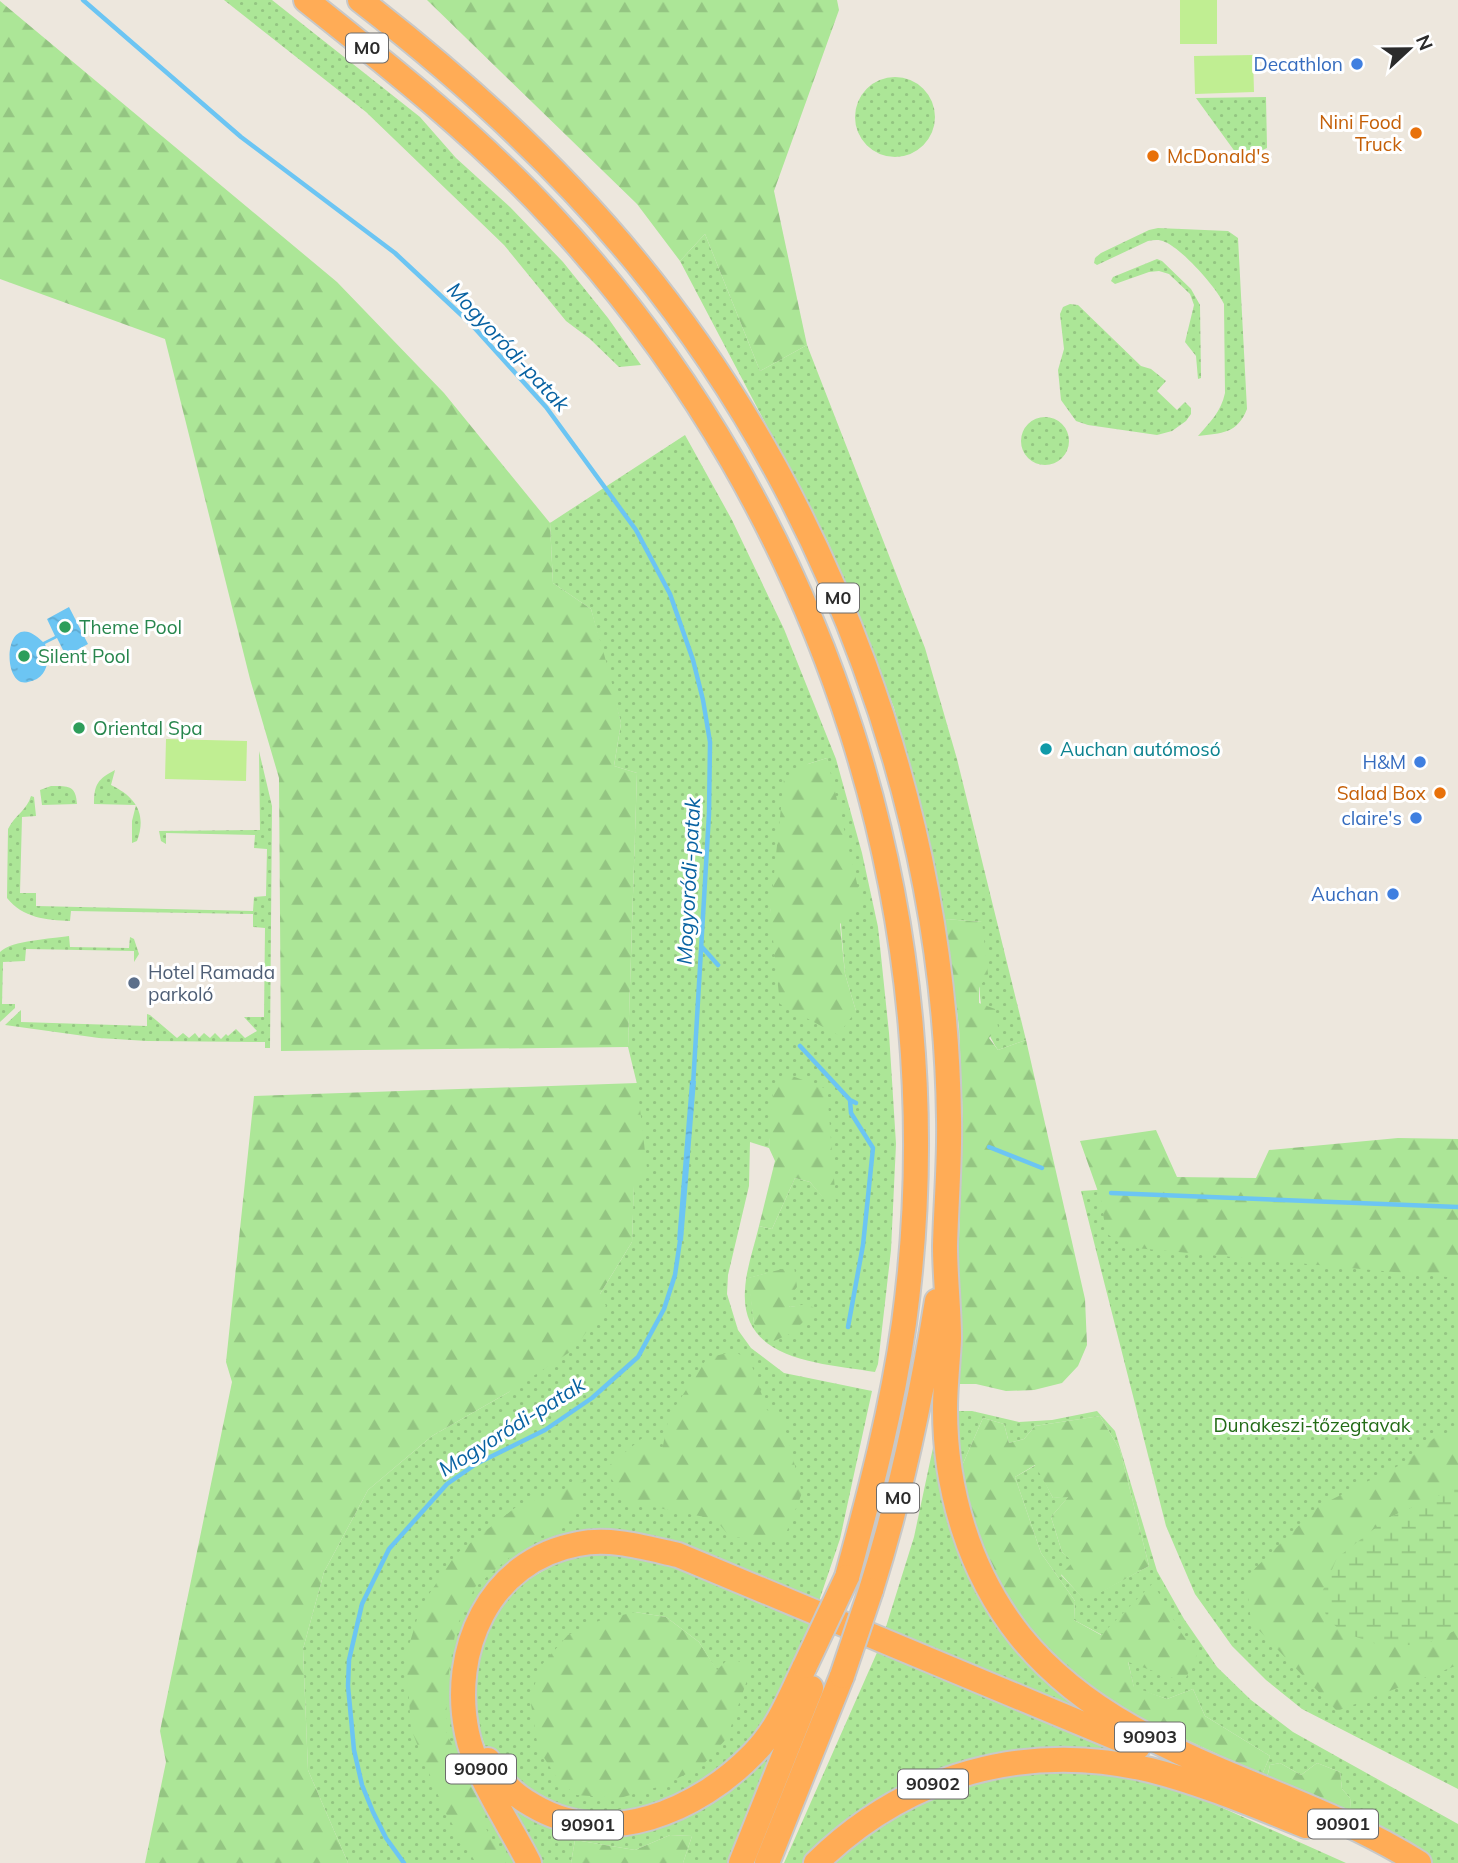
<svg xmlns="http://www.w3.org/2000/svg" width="1458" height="1863" font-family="Mulish,sans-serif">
<defs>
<pattern id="green-dots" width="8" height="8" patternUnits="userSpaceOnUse" patternTransform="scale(1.75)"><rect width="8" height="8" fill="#ace697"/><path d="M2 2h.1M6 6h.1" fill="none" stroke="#94c582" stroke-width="1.8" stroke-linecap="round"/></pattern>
<pattern id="forest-firs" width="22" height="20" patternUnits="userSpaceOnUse" patternTransform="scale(1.75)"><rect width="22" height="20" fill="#ace697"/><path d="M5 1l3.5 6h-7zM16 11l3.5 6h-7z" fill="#94c582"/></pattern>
<pattern id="wetland-marsh" width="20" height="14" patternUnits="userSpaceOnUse" patternTransform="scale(1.75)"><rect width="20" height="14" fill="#ace697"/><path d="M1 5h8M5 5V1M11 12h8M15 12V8" fill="none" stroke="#94c582"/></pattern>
<pattern id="water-ripples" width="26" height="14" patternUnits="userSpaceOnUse" patternTransform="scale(1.75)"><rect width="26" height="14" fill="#6cc5f3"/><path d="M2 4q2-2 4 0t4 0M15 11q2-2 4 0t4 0" fill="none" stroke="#5ea9d0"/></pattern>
</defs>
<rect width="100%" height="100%" fill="#ede7dd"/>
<!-- green -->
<path fill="url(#green-dots)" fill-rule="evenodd" d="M224,0H272L420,117L456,158L510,207L563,262L608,318L641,365L619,367L590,339L566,321L504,245L366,112Z
M855 117a40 40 0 1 1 80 0a40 40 0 1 1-80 0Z
M1266,97L1267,148L1241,160L1196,98Z
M1158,228L1228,231L1238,238L1247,409C1237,434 1222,433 1198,436C1210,422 1221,412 1225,393L1224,304C1217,288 1181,248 1165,242C1159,239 1154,240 1148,241L1097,265L1094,263L1095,258L1101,253L1149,230Z
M705,234L760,371L807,345L925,648L957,759L1026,1040L998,1050C972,1012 980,966 982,922L945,919L925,824L894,708L855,608L828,542L680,261Z
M1157,259L1162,261L1191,289L1200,305L1201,378L1198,379L1196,356L1185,342L1194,305L1190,294L1169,274L1159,271L1149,272L1115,284L1111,281L1113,277Z
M1070,304L1078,305L1141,366L1151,369L1166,381L1157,391L1177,410L1185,402L1191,408V414L1186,421L1172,431L1157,435L1088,425L1076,421L1061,400L1058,370L1064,349L1060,314L1063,307Z
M1021 441a24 24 0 1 1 48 0a24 24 0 1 1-48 0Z
M685,435L732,520L784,629L836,759L862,853L878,927L889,1033L896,1144L891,1250L878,1364L875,1372C823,1363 740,1362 745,1290C746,1269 754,1247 759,1226L772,1229L795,1178L810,1182L828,1203H836L771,1128L769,1148L750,1142L749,1186L728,1275L727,1294L738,1330L751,1348L784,1373L872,1391L840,1539L818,1604L669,1545L536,1551L455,1677L521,1863H348L308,1770L303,1649L324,1572L368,1490L432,1436L509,1392L600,1294L632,1242L637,1084L628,1047L637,773L614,766L621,723L591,609L553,583L550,523ZM827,758L845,974L856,1011L770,912L808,764ZM768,1273L790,1307L807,1305L754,1324L749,1278Z
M259,751L272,806L270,1048H265V1042L147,1041L99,1038L5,1025L21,1010V1022L147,1026V1014L150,1015L177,1038L183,1033L189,1038L195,1033L199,1038L204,1033L210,1038L215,1033L221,1039L226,1034L228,1036L236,1029L245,1038L257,1031L244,1017H264L265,928L253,927V914L71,911L70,921C46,920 23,918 7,898L8,829C14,816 27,810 31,796L34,797L36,816L22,817L20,893H36V906L253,911L254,897L266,896L267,849L254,848L255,835L166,833V844L161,841L159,831L260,830Z
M115,770L111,785C136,797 147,814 137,841L132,843V821L136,805L94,804C94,784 98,779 115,770Z
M51,786C68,786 76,785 77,804L42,805L40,790Z
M69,936L70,947L129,948L130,937L134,939L139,954L134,962V951L26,949L25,961L3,962L2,1004H15V1008L0,1022V952C12,940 52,939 69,936Z
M1125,1188L1458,1206V1789L1302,1709L1266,1680L1232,1646L1195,1594L1166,1526L1081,1191Z
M953,1411H972L1019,1422L1052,1420L1097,1411L1115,1431L1157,1571L1184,1619L1217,1667L1251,1700L1293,1732L1458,1824V1863H1424L1386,1839L1160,1738L1120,1717L1081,1692L1050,1664L1020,1628L995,1589L972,1539L954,1470ZM1100,1416L1120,1450L1149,1566L1085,1600L1061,1575L1074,1562L1062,1552L1051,1517L1069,1496L1053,1498L1036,1465L1015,1477L1041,1553L1075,1601L1074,1620L1102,1635L1128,1661L1134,1688L1167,1699L1193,1689L1205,1716L1270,1756L1262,1775L1147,1721L1089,1690L1028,1629L996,1579L968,1511L961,1468L983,1418L1004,1424L1009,1443L1024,1439L1035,1426ZM1280,1763L1301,1775L1317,1763L1340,1772L1342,1789L1350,1798L1351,1808L1334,1811L1286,1790L1267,1777L1270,1765Z
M934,1443L945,1503L1099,1718L885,1630L914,1537Z
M597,1554C673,1557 745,1595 816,1622L766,1726L718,1773L657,1808L611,1818L553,1808L504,1772L485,1746L477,1723L474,1702L478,1652L500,1603L525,1581L561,1561L577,1555ZM635,1612L666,1617L699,1642L717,1671Z
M879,1648L1133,1753L1023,1750L978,1759L804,1863H784Z
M779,1736L750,1813L727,1863H683L692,1836L670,1835L635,1850L575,1840L571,1863H539L506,1801L612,1834Z
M1067,1770L1122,1773L1169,1784L1346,1863H830L868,1832L939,1793L984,1780L1023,1772Z"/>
<!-- forest -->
<path fill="url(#forest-firs)" d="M427,0H837L839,10L774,191L807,345L760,371L705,234L680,261L637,204Z
M0,1L337,282L444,393L550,523L553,583L591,609L610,675L621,723L614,766L637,773L628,1047L281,1051L279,778L250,679L165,339L0,279Z
M827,758L861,900L840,924L845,974L856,1011L838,1035L780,1004L770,912L784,779L808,764Z
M945,919L982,922L988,974L979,988V1003L995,1009L998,1027L989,1038L998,1050L1026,1040L1085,1299L1087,1345L1078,1366L1062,1383L1034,1390L1006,1391L976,1384H954L963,1121L959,1027Z
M784,1073L827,1089L836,1204H828L810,1182L795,1178L772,1229L759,1226L775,1161L769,1148L773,1087Z
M637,1083L647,1169L634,1186L632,1242L600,1294L606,1306L573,1350L509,1392L432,1436L368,1490L324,1572L303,1649L308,1770L348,1863H145L166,1762L160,1731L232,1382L226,1362L254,1096Z
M1156,1130L1177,1177L1256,1178L1269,1150L1398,1138L1458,1139V1278L1125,1247L1106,1233L1101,1200L1080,1141Z
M794,1266L797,1287L787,1300L790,1307L807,1304L816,1309L792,1333L774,1341L754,1324L748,1278Z
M735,1351L751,1363L767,1410L783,1420L802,1493L783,1541L730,1537L715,1519L627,1502L605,1469L647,1434L648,1443L661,1455L669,1416L707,1358Z
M1100,1416L1120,1450L1149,1566L1085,1601L1061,1574L1073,1562L1062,1552L1051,1517L1068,1497L1053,1498L1035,1465L1015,1477L1041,1553L1075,1601L1074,1620L1101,1635L1153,1583L1180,1631L1197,1655L1184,1682L1128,1662L1134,1687L1167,1699L1193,1689L1205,1716L1270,1756L1262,1775L1147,1721L1089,1690L1028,1629L996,1579L968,1511L961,1468L983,1418L1004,1424L1009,1443L1024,1439L1035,1426Z
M1458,1430V1487L1388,1518L1426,1644L1458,1629V1665L1337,1711L1251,1622L1246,1577L1319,1506L1404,1463L1438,1435Z
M585,1481L581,1500L568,1522L523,1546L475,1587L456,1628L447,1685L446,1734L484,1799L481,1820L506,1863H476L445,1812L411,1729L406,1655L421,1606L456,1554L516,1507Z
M635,1612L666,1617L699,1642L717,1670L729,1658L752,1666L727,1738L701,1767L661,1786L620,1798L576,1795L558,1780L538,1748L531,1704L538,1669L568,1635L601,1620Z
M1280,1763L1301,1775L1317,1763L1340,1772L1342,1789L1350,1798L1351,1808L1334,1811L1267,1778L1270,1765Z
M670,1835L692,1836L683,1863H571L575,1840L635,1850Z"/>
<!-- wetland -->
<path fill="url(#wetland-marsh)" d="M1458,1487V1629L1426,1644L1382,1646L1342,1632L1327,1618L1320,1597L1337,1558L1388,1518Z"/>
<!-- pitch -->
<path fill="#c0ee92" d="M1180,0H1217V44H1180Z
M1253,55L1254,92L1195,94L1194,56Z
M166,739L247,741L246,781L165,779Z"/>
<!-- water -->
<path fill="url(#water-ripples)" d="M69,607L88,644L66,656L57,638L45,644C51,660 47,679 28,682C0,690 3,602 43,642L55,636L47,619Z
M690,1081H696L683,1241L677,1240Z"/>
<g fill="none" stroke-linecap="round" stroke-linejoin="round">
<!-- stream -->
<path stroke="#6cc5f3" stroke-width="4.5" d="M83,0L241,137L395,253L471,324L546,407L636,530L670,594L693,660L703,700L710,742L709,814L693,1086
M702,947L718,965
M800,1046L850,1100L856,1103
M989,1147L1042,1168
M1111,1193L1458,1207
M848,1327L863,1245L873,1148L851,1113L850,1100
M404,1863L386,1838L373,1812L362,1785L354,1750L348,1686L349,1660L362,1604L389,1549L447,1484L476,1464L545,1430L592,1398L638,1357L664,1309L675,1275L681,1234"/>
<!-- highway casing -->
<g stroke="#c8c8c8" stroke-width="28">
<path id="highway" d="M306,0C393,69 480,138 555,220C828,515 958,925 904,1323C892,1409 870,1493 847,1577
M360,0C461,78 556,164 637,263C831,500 945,813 949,1119C950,1161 946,1204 945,1246C945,1277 949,1308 949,1339C948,1362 945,1385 945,1409C945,1489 969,1572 1020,1636C1120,1760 1290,1781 1419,1863
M871,1590C901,1495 921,1399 937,1301
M488,1760C498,1779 514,1795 532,1805C607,1850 698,1811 754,1753C778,1729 791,1695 805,1666
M529,1863C509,1823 476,1777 467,1733C450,1651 488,1561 578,1544C611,1537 646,1548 678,1555L1138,1747
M741,1863L811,1688
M767,1863L842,1676
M816,1863C907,1774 1026,1741 1150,1770C1202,1783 1256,1806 1306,1826"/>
</g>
<!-- highway -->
<use href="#highway" stroke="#ffac56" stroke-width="24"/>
<!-- highway-bridge casing -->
<g stroke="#c8c8c8" stroke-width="28" stroke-linecap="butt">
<path id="highway-bridge" d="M805,1666L847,1577
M842,1676L871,1590"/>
</g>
<!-- highway-bridge -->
<use href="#highway-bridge" stroke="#ffac56" stroke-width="24"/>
</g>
<!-- markers -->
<g fill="#3f7fe0" stroke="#fff" stroke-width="2.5">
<circle cx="1357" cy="64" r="7"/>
<circle cx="1420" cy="762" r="7"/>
<circle cx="1416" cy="818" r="7"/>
<circle cx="1393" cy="894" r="7"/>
</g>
<g fill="#e8710a" stroke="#fff" stroke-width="2.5">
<circle cx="1416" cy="133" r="7"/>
<circle cx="1153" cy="156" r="7"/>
<circle cx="1440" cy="793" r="7"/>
</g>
<g fill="#2e9e5b" stroke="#fff" stroke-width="2.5">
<circle cx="65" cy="627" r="7"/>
<circle cx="24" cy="656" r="7"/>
<circle cx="79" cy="728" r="7"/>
</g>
<circle fill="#0f9aa8" stroke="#fff" stroke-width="2.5" cx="1046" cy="749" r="7"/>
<circle fill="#5c6f8a" stroke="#fff" stroke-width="2.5" cx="134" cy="983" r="7"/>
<g text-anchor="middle" stroke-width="6" stroke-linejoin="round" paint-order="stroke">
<!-- shield labels -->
<g fill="#fff" stroke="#6b6b6b" stroke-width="2">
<rect x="346" y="33.5" width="42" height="29" rx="5"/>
<rect x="817" y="583.5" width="42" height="29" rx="5"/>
<rect x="877" y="1483.5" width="42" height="29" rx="5"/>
<rect x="1115" y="1722.5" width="70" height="29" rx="5"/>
<rect x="446" y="1754.5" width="70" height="29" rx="5"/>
<rect x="898" y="1769.5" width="70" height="29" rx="5"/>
<rect x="1308" y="1809.5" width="70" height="29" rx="5"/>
<rect x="553" y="1810.5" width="70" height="29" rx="5"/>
</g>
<g font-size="18" font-weight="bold" fill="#2b2b2b">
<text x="367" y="54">M0</text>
<text x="838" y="604">M0</text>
<text x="898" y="1504">M0</text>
<text x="1150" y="1743">90903</text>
<text x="481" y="1775">90900</text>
<text x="933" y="1790">90902</text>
<text x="1343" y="1830">90901</text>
<text x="588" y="1831">90901</text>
</g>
<!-- shop labels -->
<g font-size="19" fill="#366cbe" stroke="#fff" text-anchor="end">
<text x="1343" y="71">Decathlon</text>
<text x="1406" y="769">H&amp;M</text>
<text x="1402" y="825">claire's</text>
<text x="1379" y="901">Auchan</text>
</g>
<!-- food labels -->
<g font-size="19" fill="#c56008" stroke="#fff" text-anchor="end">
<text x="1402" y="129">Nini Food<tspan x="1402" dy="22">Truck</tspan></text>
<text x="1167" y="163" text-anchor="start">McDonald's</text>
<text x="1426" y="800">Salad Box</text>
</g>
<!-- leisure labels -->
<g font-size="19" fill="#27864d" stroke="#fff" text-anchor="start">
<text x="79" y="634">Theme Pool</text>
<text x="38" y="663">Silent Pool</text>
<text x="93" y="735">Oriental Spa</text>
</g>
<!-- culture labels -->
<g font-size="19" fill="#0d838f" stroke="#fff" text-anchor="start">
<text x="1060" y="756">Auchan autómosó</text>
</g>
<!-- service labels -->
<g font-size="19" fill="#4e5e75" stroke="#fff" text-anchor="start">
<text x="148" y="979">Hotel Ramada<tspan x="148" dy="22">parkoló</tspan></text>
</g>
<!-- park labels -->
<g font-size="19" fill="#236c17" stroke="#fff">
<text x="1312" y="1432">Dunakeszi-tőzegtavak</text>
</g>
<!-- water labels -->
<g font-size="21" font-style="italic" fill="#0862a2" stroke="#fff">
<text transform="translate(508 347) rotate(47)" y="7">Mogyoródi-patak</text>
<text transform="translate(689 881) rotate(-87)" y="7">Mogyoródi-patak</text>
<text transform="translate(512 1427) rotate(-32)" y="7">Mogyoródi-patak</text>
</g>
</g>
<!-- north arrow -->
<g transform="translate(1409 49) rotate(68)" stroke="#ffffff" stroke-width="5" paint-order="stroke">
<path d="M0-5L12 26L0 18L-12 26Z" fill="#2b2b2b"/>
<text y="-10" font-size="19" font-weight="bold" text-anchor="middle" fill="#2b2b2b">N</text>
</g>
</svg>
